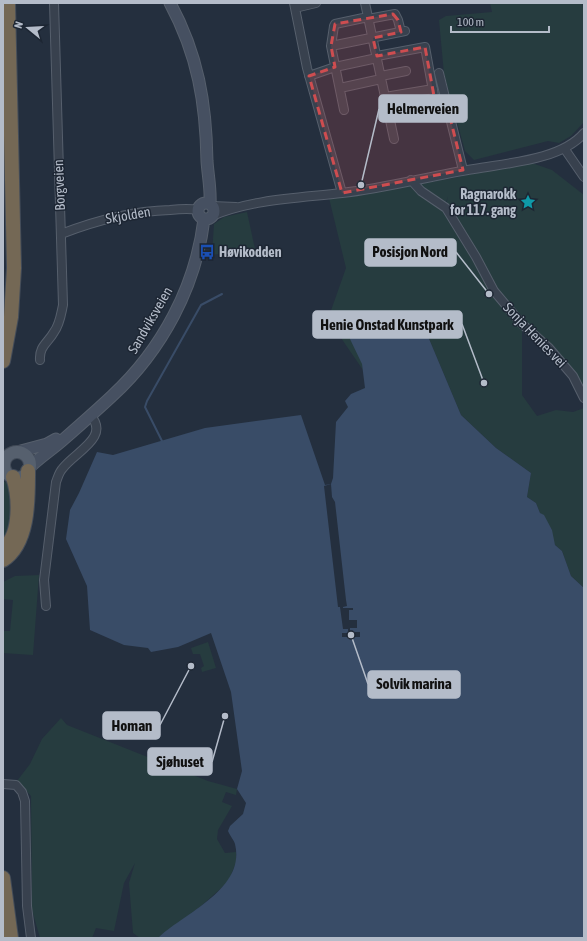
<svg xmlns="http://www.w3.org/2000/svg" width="587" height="941" font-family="'Asap Condensed',sans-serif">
<rect width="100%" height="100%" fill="#242f3e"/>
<!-- green -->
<path fill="#263c3f" d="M490,3H582L584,12V122L571,136L559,143L548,141L474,160L465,151L444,74L439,20L446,16L492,12Z
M529,162L552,170L584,195V394L574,375L499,298L446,206L448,196L443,212L495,297L522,329V395L537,416L556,410L573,412L584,408V588L571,576L562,551L555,545L552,538V530L540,513L536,503L527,497L531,473L496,448L461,415L422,322L402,312L387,316L383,326L378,318L362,364L363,370L328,319L346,268L329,198H339L453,178Z
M247,212L255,249L212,255L214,224L224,217Z
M3,481L9,484L14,516L3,544Z
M39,575L33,655L3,653V631H10L13,600L3,599V582L15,576Z
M208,642L216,668L202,672L201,668L204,666L200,654H193L191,648Z
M61,718L67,725L208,781L237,789L236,795L226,792L222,802L232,806L218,830L217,839L225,853L236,852V863L228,882L200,907L158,938H140L133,933L129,883L135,863L124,883L114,931L96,928L92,938H40L32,910L31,796L17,781L30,764L42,739Z"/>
<!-- water -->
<path fill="#394c67" d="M402,312L422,322L461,415L496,448L531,473L527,497L536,503L540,513L544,515L552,530L555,545L562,551L571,576L584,588V938H158C184,913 246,889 235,844C234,840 230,836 228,831L230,826L243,814L246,803L237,789L242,771L231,692L211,633L178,647L151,652L148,648L124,645L90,630L87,586L66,539L70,510L79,493L97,452L113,455L205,428L301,415L325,485L331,484L333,478L336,422L348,407L345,401L351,394L365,388L362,364L350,339V328L376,313L383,326L387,316Z"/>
<!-- pier -->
<path fill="#242f3e" d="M331,484L332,497L335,502L346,600L347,606L343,607V608H353V610H349V620H357V628H350V632H360V637H342V633H348V629H343L340,607H338L324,486Z"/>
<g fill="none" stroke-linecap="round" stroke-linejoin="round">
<!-- stream -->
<path stroke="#394c67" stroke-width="2" d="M162,441L145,407L147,401L201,305L222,294"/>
<!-- street casing -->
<g stroke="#565f6c" stroke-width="10">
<path id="street" d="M294,3L307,68L342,193
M365,3L394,139
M295,8L316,3
M368,19L395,14L398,20L401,32
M331,46L405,31
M377,56L425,47L434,96L443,106L447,105
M439,73L463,170
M309,76L335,67L377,58
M381,76L406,71
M340,88L381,79
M385,97L433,89
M344,110L331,46L334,26L335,24L368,17
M564,148L584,177
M411,180L421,191L446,208L476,257L494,291L521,323L549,348L573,376L584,398
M212,206L236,207
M212,216C253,199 299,198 342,193C386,188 430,176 474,169C507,163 561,160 584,133
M61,234C97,220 131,211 170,210C179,209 189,208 198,210
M40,360C39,346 48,343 54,332C60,324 61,314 63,305L54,3
M46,606L44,580L56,482C58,477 59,472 63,468C75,452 111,437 90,415
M3,784L16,785L22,792L25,801L27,906L31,938"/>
</g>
<!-- secondary casing -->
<g stroke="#565f6c" stroke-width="13">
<path id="secondary" d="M170,3C198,55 206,103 207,161C208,176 211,189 210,204
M198 211a8 8 0 1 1 16 0a8 8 0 1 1-16 0Z
M17,452L47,444L56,439
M29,468C40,457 53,449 64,439C80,425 96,411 112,396C162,350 196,286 204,219"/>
</g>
<!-- primary casing -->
<g stroke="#414a57" stroke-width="14">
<path id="primary" d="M4 465a13 13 0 1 1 26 0a13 13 0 1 1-26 0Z"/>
</g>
<!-- highway casing -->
<g stroke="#434c59" stroke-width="16">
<path id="highway" d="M3,361L11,317L14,268L8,3
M3,548C22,536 19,495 13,477
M3,560C29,543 28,499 28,471
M3,878L11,938"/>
</g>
<!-- street -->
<use href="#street" stroke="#38414e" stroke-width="8"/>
<!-- secondary -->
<use href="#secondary" stroke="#465061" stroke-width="11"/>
<!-- primary -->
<use href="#primary" stroke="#56606e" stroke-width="12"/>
<!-- highway -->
<use href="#highway" stroke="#746855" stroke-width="14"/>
</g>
<!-- marked area -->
<path fill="#ce4d50" fill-opacity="0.2" stroke="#ce4d50" stroke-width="3" stroke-dasharray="8 5" stroke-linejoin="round" d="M393,14L398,20L401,32L373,38L377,56L425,47L434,96L443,106L447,105L463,170L342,193L309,76L335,67L331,46L335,24Z"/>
<!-- icons -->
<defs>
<g id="sight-bare" transform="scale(1.2)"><path d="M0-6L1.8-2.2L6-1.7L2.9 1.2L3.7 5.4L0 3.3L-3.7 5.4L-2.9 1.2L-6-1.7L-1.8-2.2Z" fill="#0f9aa8" stroke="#1d2633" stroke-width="2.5" paint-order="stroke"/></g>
<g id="bus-bare" transform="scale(1.2)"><path d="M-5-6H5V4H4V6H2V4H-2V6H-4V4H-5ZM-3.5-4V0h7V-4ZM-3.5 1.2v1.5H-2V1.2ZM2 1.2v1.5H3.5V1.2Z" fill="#1a4fb4" stroke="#1d2633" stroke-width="2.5" paint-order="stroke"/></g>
</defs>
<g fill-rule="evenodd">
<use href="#sight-bare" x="528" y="202"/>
<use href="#bus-bare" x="207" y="252"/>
</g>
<g text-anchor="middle" stroke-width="3" stroke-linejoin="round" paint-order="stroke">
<!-- street labels -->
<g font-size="14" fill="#b4bcc9" stroke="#1d2633">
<text transform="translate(59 185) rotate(-92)" y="5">Borgveien</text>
<text transform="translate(128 215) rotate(-10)" y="5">Skjolden</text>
<text transform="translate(150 320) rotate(-60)" y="5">Sandviksveien</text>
<text transform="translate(535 335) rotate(46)" y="5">Sonja Henies vei</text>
</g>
<!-- poi labels -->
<g font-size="14" font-weight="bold" fill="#b4bcc9" stroke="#1d2633" text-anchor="end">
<text x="516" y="199">Ragnarokk<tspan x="516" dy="16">for 117. gang</tspan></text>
<text x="219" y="257" text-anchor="start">Høvikodden</text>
</g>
</g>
<!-- callouts -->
<path fill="none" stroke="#b4bcc9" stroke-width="1.5" d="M361 185L379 109M489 294L456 252M484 383L462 324M351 635L368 684M191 666L160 725M225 716L212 762"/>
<g fill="#b4bcc9" stroke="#1d2633" stroke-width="1.5">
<circle cx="361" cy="185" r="4"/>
<circle cx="489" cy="294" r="4"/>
<circle cx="484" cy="383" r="4"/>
<circle cx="351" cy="635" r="4"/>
<circle cx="191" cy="666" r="4"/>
<circle cx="225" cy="716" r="4"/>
</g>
<g fill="#b4bcc9" stroke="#b4bcc9" stroke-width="1.5">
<rect x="379" y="95" width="88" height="27" rx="4"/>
<rect x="365" y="239" width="91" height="27" rx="4"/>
<rect x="313" y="311" width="149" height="27" rx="4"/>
<rect x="368" y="671" width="92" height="27" rx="4"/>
<rect x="103" y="712" width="57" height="27" rx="4"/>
<rect x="148" y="748" width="64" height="27" rx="4"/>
</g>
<g font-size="15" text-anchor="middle" font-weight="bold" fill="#111">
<text x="423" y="114">Helmerveien</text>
<text x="410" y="257">Posisjon Nord</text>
<text x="387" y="330">Henie Onstad Kunstpark</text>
<text x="414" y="689">Solvik marina</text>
<text x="132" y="731">Homan</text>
<text x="180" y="767">Sjøhuset</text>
</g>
<!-- border -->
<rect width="587" height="941" fill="none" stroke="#b4bcc9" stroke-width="8"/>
<!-- north arrow -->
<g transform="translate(28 28) rotate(288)" stroke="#1d2633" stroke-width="3" paint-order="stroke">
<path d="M0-3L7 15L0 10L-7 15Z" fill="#b4bcc9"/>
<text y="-6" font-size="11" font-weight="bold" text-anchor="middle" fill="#b4bcc9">N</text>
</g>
<!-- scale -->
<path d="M451 26v6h98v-6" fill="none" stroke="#b4bcc9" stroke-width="2"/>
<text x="457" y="26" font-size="12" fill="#b4bcc9" stroke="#1d2633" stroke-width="3" paint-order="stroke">100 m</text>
</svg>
